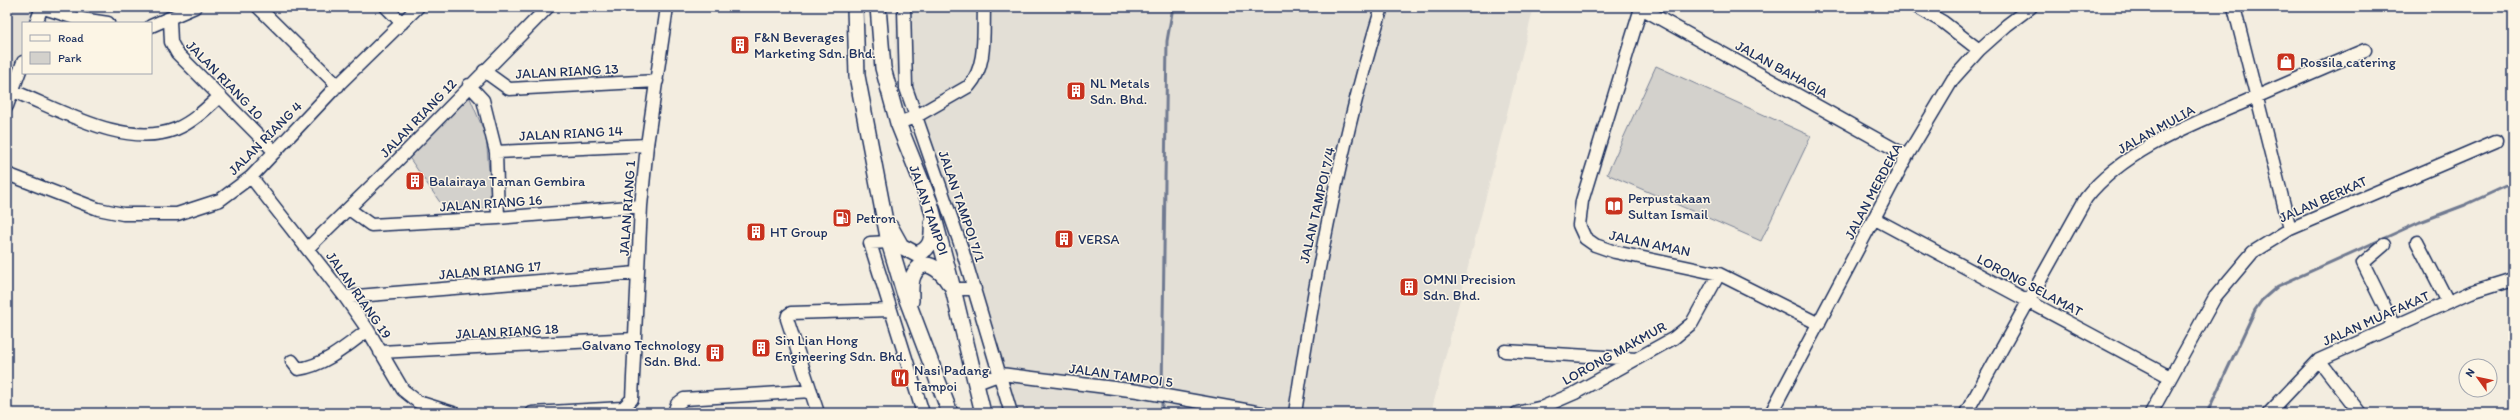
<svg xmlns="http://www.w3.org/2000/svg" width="2520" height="420" font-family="Itim,sans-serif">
<rect width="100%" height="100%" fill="#f3ede0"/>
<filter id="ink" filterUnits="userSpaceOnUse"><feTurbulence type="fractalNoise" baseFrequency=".025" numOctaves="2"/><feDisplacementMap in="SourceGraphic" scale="8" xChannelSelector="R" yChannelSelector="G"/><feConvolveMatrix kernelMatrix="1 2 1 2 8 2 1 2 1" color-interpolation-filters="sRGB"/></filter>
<g filter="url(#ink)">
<!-- built -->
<path fill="#e3dfd6" d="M7,7H53L47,23H23V73H27L7,123Z
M896,7H1534L1431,413H1001L970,299L937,193L895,71Z"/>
<!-- green -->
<path fill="#d3d1cc" stroke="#778095" d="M1656,66L1811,136L1761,241L1607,174Z
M467,96L470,98L486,136L492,207L446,211L408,156Z"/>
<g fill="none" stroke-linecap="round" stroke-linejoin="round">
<!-- stream -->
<path stroke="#707a91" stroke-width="3" d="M1162,393L1167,41L1173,7
M1162,413V399
M2207,413L2255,310L2262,300L2278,286L2420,222L2465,205L2513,183"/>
<!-- minor casing -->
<g stroke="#1b2f5e" stroke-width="15">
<path id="minor" d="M41,7L75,18L108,23
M258,7L338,86
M386,7L402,23
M904,7L906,88L962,249L1011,413
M1917,7L1943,22L1979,50
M2234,7L2290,229
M1641,8L1582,201L1579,225L1585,238L1595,245L1615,252L1719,274L1819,324
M1641,8L1907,156
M170,20L171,42L177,53L275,152
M36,23L42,7
M151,26L195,7
M484,71L509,89L657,81
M469,85L483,100L496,152L498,218
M13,91C61,110 125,149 176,129C193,122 207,108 220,96
M7,106L23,62
M898,123L915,117L969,86C987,66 983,33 984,7
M496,152L647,145
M7,174L98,209L123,214H177L220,200L251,177L332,91L418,7
M251,177L345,297L368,330L403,390L418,402L453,413
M349,209L371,225L498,218L641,206
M1875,219L2170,377
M889,242L870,243L923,413
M2417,242L2448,302
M2384,245L2363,263L2394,326
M308,248L398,160L548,7
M953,289H975
M345,297L637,273
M1505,351L1636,359
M380,352L634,339
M2319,360L2360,413
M292,361L298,369C324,366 348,345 368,330
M977,383L1001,374L1138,391L1262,413
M532,413L623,408L632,399L641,206L647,145L667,7
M674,413L677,404L684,399L811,391
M818,413L787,319L788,315L791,313L890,310
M1295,413C1315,276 1341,139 1382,7
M1517,413L1543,407L1575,393L1674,338L1692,323L1719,274
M1771,413L1907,156L1953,79L1979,50L2007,25L2031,7
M1966,413L2086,198C2123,151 2188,126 2242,103C2283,85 2324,67 2365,50
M2151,413L2215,297L2253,252L2290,229L2496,141
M2269,413L2319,360L2471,292L2513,279"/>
</g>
<!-- major casing -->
<g stroke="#1b2f5e" stroke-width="18">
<path id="major" d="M855,7L857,76L889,242L904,292L950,413
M878,7L883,68L898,123L930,203L953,289L983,413
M891,228L901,246L916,254C931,250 933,238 932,224
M911,301C911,293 910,283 913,276C923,254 941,270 949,283"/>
</g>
<!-- minor -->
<use href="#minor" stroke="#fcf5e5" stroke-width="12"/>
<!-- major -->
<use href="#major" stroke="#fcf5e5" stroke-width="15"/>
</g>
</g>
<!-- icons -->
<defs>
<g id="building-square" transform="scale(1)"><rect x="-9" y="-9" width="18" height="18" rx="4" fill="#c8321e" stroke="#fcf5e5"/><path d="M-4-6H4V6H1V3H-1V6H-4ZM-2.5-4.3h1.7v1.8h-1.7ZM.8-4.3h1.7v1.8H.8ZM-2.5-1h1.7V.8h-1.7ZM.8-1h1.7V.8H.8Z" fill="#fff"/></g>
<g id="shop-square" transform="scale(1)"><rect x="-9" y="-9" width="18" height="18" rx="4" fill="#c8321e" stroke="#fcf5e5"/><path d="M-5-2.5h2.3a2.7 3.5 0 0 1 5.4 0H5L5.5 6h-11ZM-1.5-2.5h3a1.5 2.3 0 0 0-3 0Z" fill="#fff"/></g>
<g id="library-square" transform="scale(1)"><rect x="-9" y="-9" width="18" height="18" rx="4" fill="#c8321e" stroke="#fcf5e5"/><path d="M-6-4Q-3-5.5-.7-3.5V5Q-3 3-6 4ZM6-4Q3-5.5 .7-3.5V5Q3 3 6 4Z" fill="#fff"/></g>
<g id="fuel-square" transform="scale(1)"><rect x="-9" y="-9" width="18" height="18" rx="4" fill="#c8321e" stroke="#fcf5e5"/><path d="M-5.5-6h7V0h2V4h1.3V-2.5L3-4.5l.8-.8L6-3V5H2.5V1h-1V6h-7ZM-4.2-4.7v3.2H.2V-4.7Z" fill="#fff"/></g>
<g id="restaurant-square" transform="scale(1)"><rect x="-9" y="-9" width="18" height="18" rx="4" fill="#c8321e" stroke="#fcf5e5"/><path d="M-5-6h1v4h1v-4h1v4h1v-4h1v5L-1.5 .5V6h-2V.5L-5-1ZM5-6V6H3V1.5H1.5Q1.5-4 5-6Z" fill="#fff"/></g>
</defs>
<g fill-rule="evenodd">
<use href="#building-square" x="740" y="45"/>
<use href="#shop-square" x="2286" y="62"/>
<use href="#building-square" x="1076" y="91"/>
<use href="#building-square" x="415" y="181"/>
<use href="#library-square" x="1614" y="206"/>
<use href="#fuel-square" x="842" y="218"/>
<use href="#building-square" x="756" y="232"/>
<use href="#building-square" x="1064" y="239"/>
<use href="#building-square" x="1409" y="287"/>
<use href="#building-square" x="761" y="348"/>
<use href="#building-square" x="715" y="353"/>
<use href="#restaurant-square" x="900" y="378"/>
</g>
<g text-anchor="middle" stroke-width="3" stroke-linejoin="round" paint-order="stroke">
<!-- poi labels -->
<g font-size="14" fill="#1b2f5e" stroke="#fcf5e5" text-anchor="start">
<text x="754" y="42">F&amp;N Beverages<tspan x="754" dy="16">Marketing Sdn. Bhd.</tspan></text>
<text x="2300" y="67">Rossila catering</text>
<text x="1090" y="88">NL Metals<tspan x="1090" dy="16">Sdn. Bhd.</tspan></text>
<text x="429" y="186">Balairaya Taman Gembira</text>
<text x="1628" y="203">Perpustakaan<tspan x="1628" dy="16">Sultan Ismail</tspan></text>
<text x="856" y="223">Petron</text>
<text x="770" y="237">HT Group</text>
<text x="1078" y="244">VERSA</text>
<text x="1423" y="284">OMNI Precision<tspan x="1423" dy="16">Sdn. Bhd.</tspan></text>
<text x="775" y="345">Sin Lian Hong<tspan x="775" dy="16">Engineering Sdn. Bhd.</tspan></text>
<text x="701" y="350" text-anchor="end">Galvano Technology<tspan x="701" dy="16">Sdn. Bhd.</tspan></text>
<text x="914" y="375">Nasi Padang<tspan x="914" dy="16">Tampoi</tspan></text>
</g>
<!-- street labels -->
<g font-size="14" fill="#1b2f5e" stroke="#fcf5e5">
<text transform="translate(1782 69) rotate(29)" y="5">JALAN BAHAGIA</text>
<text transform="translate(567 71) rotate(-3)" y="5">JALAN RIANG 13</text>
<text transform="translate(225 80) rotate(46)" y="5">JALAN RIANG 10</text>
<text transform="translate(418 118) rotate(-46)" y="5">JALAN RIANG 12</text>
<text transform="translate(2156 129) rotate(-29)" y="5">JALAN MULIA</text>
<text transform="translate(571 133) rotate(-3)" y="5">JALAN RIANG 14</text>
<text transform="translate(265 138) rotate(-45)" y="5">JALAN RIANG 4</text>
<text transform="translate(1873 191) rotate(-62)" y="5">JALAN MERDEKA</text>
<text transform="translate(2323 199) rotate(-24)" y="5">JALAN BERKAT</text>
<text transform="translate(491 203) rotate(-4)" y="5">JALAN RIANG 16</text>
<text transform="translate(1317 205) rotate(-77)" y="5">JALAN TAMPOI 7/4</text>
<text transform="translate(962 206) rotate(71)" y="5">JALAN TAMPOI 7/1</text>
<text transform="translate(627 208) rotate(-86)" y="5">JALAN RIANG 1</text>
<text transform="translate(929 210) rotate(71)" y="5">JALAN TAMPOI</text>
<text transform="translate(1650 243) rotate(12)" y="5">JALAN AMAN</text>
<text transform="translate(490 270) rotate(-5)" y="5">JALAN RIANG 17</text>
<text transform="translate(2030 285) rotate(28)" y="5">LORONG SELAMAT</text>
<text transform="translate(359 295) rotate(55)" y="5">JALAN RIANG 19</text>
<text transform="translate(2376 318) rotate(-24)" y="5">JALAN MUAFAKAT</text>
<text transform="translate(507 331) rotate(-3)" y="5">JALAN RIANG 18</text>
<text transform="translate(1614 353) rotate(-29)" y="5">LORONG MAKMUR</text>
<text transform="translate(1121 375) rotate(8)" y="5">JALAN TAMPOI 5</text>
</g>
</g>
<!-- margin -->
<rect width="2520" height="420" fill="none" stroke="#fcf5e5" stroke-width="24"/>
<rect x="12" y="12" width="2496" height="396" fill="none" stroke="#1b2f5e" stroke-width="1.5" filter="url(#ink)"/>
<!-- legend -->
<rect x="22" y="22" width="130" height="52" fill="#fcf5e5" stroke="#a2a6af"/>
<rect x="30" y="35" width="20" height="6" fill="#fcf5e5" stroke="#a2a6af"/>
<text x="58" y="42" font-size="12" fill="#1b2f5e">Road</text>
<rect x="30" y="52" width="20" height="12" fill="#d3d1cc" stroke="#a2a6af"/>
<text x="58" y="62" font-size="12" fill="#1b2f5e">Park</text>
<!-- north arrow -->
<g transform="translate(2478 378) rotate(303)"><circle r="19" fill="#fcf5e5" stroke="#a2a6af"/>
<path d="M0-3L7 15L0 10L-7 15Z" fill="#c8321e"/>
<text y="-6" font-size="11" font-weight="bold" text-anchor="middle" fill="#1b2f5e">N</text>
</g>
</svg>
